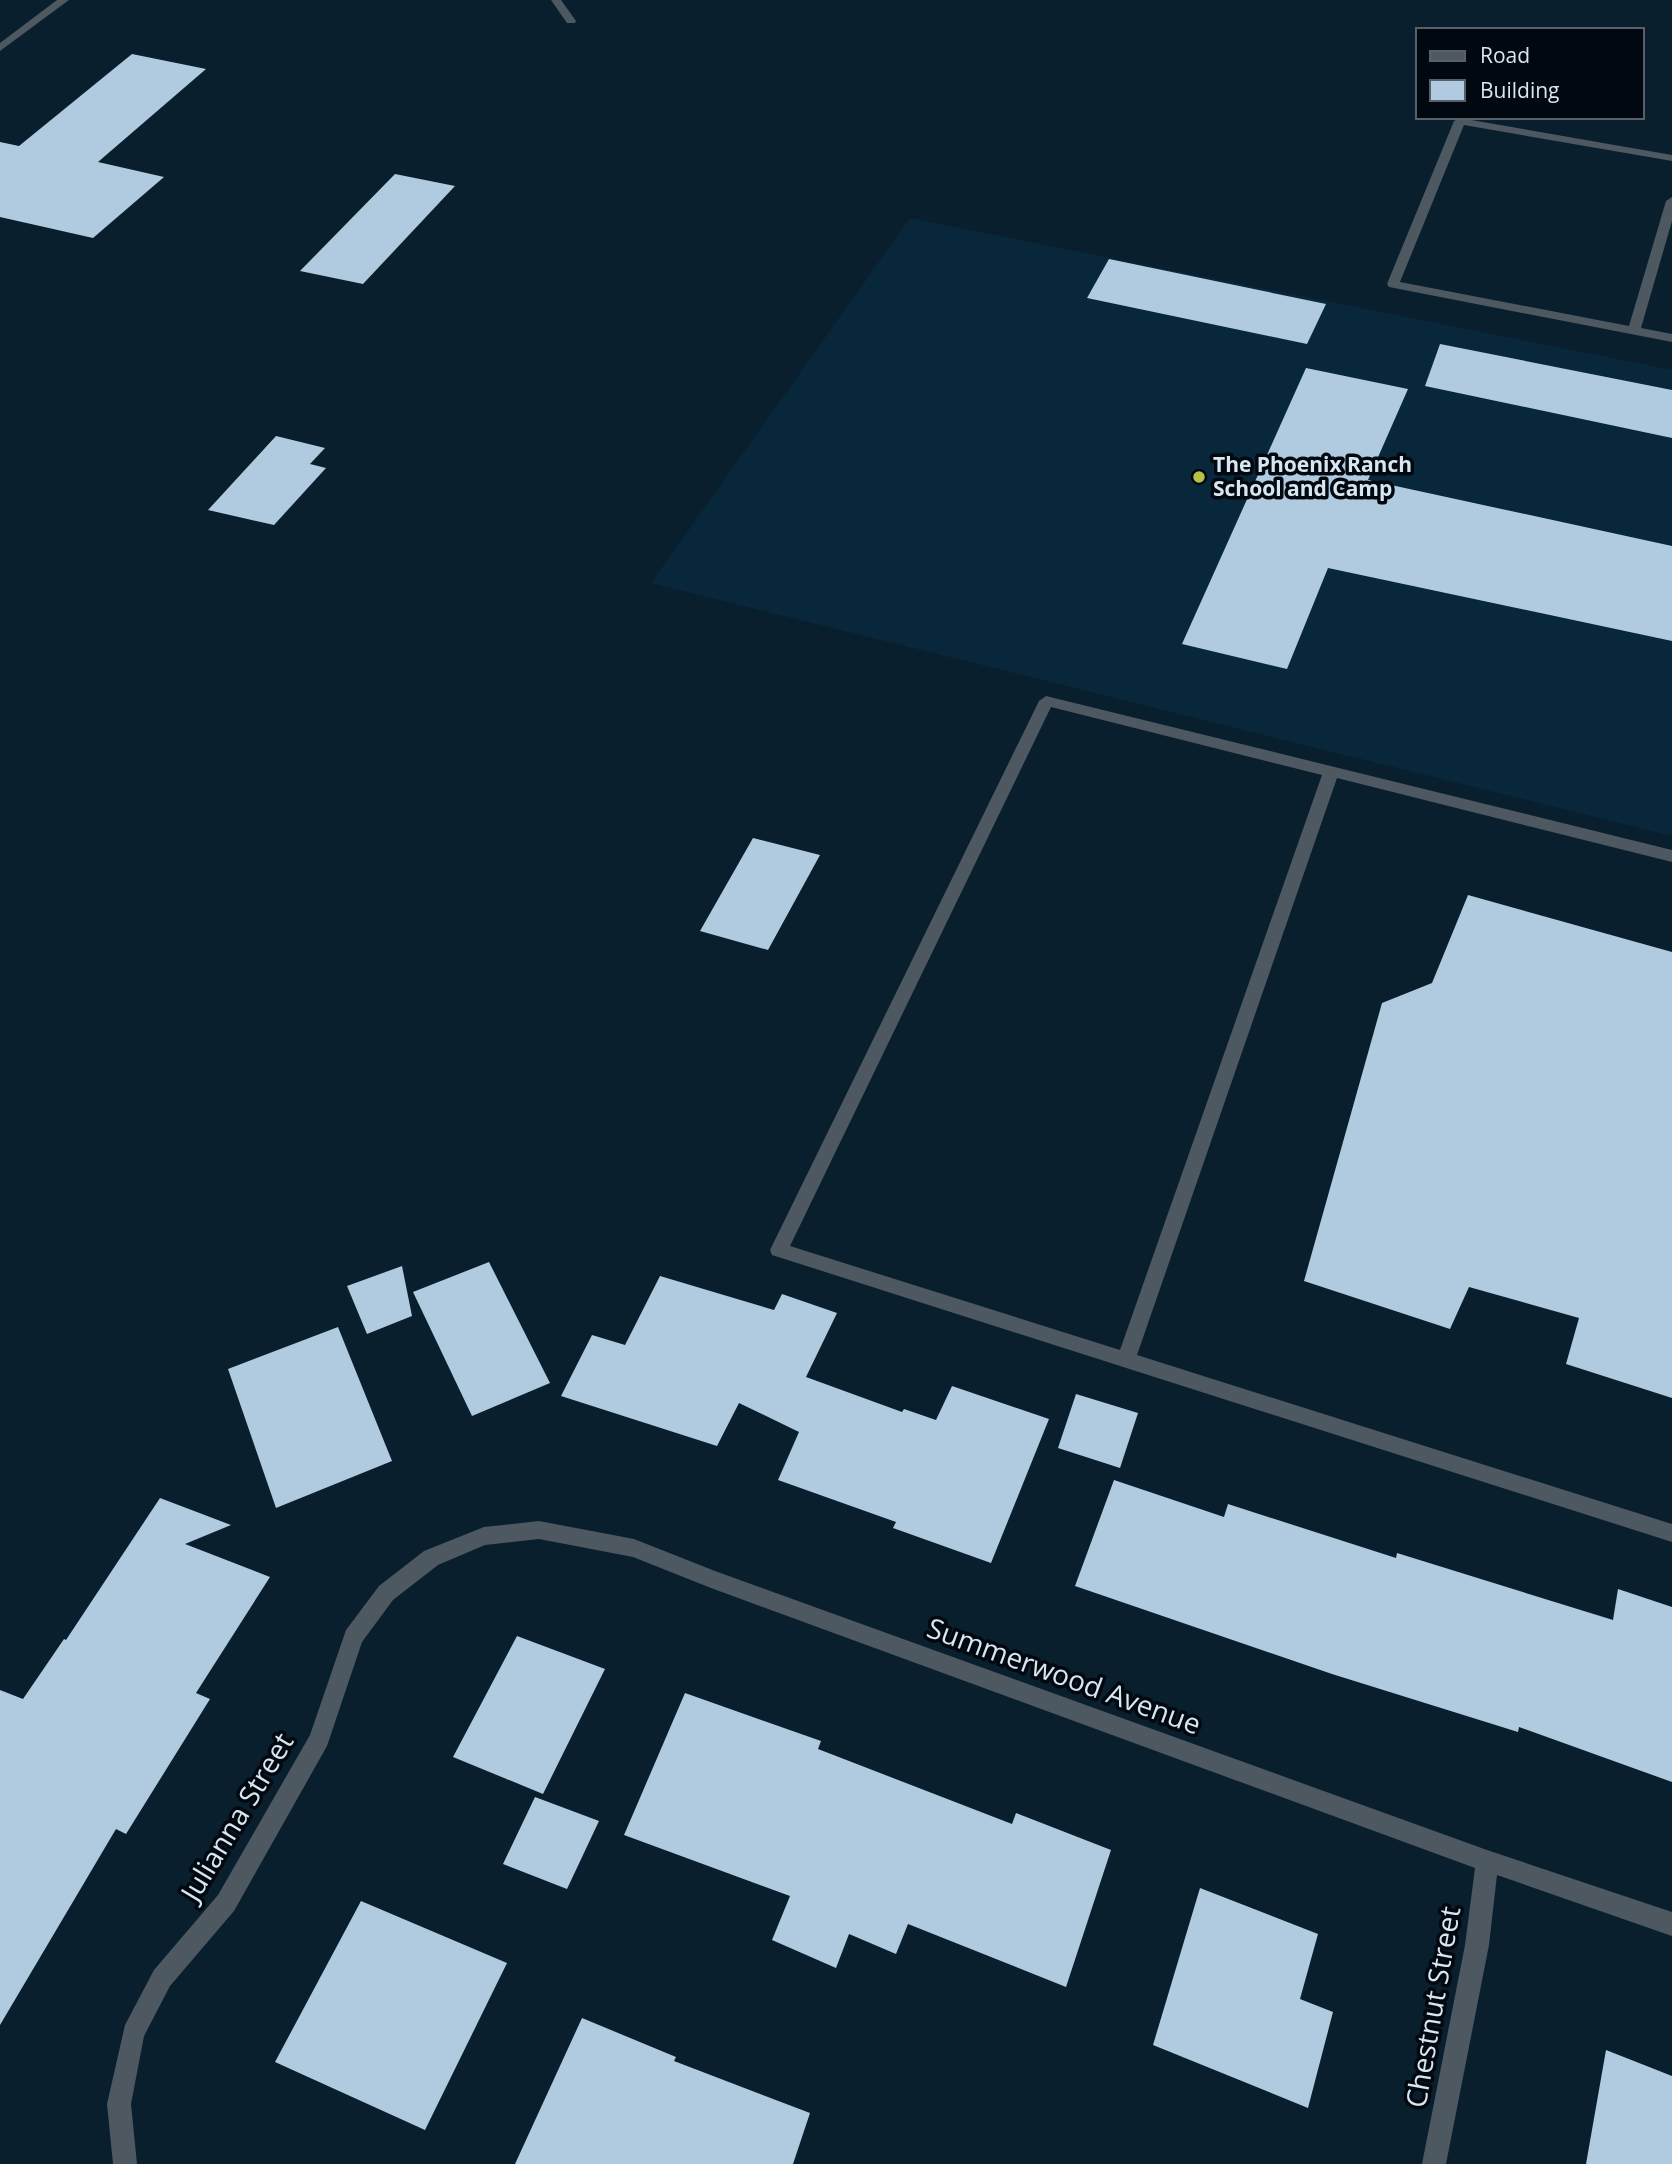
<svg xmlns="http://www.w3.org/2000/svg" width="1672" height="2164" font-family="'Open Sans',sans-serif">
<rect width="100%" height="100%" fill="#091f2e"/>
<!-- built -->
<path fill="#09273b" d="M910,218L1672,370V836L651,583Z"/>
<!-- building -->
<path fill="#b0cbdf" d="M132,54L206,69L98,162L164,177L93,238L0,217V142L19,146Z
M395,174L455,186L363,284L300,271Z
M1109,259L1326,304L1307,344L1087,298Z
M1440,344L1672,390V438L1425,386Z
M1306,368L1408,389L1368,480L1672,546V641L1328,568L1287,669L1182,644Z
M276,436L325,448L310,464L326,468L274,525L208,510Z
M753,838L820,855L768,950L700,931Z
M1468,895L1672,952V1398L1566,1364L1579,1318L1469,1287L1450,1329L1304,1281L1382,1003L1432,983Z
M489,1262L550,1383L472,1416L413,1292Z
M402,1266L412,1316L367,1334L347,1286Z
M660,1276L774,1310L782,1294L837,1313L806,1377L902,1412L904,1409L936,1420L952,1386L1049,1419L991,1563L893,1528L896,1522L778,1480L799,1432L739,1403L717,1446L561,1396L592,1335L625,1345Z
M338,1327L392,1461L276,1508L228,1369Z
M1076,1394L1138,1413L1120,1468L1058,1448Z
M1114,1480L1224,1517L1228,1504L1396,1558L1397,1553L1613,1620L1618,1589L1672,1607V1782L1519,1727L1518,1732L1332,1674L1075,1586Z
M160,1498L231,1525L185,1544L270,1577L196,1693L210,1699L126,1834L116,1829L0,2025V1690L23,1699L64,1639L66,1640Z
M517,1636L605,1669L543,1794L453,1757Z
M685,1693L821,1741L818,1749L1012,1824L1016,1813L1111,1850L1066,1987L908,1924L896,1954L849,1934L836,1968L772,1940L790,1896L624,1835Z
M535,1797L599,1821L567,1889L503,1864Z
M1200,1888L1318,1934L1300,1999L1333,2012L1308,2108L1153,2045Z
M361,1901L507,1963L425,2130L275,2062Z
M582,2018L676,2057L674,2061L810,2113L793,2164H515Z
M1606,2050L1672,2076V2164H1586Z"/>
<g fill="none" stroke-linecap="round" stroke-linejoin="round">
<!-- lane -->
<path fill="#4d5861" fill-rule="evenodd" d="M551,0H561L576,21L575,23H567Z
M1460,118L1672,155V161L1464,125L1400,282L1629,326L1666,201L1672,197V221L1641,328L1672,334V342L1389,287L1387,284L1454,121Z
M1046,696L1672,850V862L1337,778L1137,1355L1672,1524V1542L772,1255L770,1250L1039,701ZM1051,707L1322,775L1120,1350L790,1246Z"/>
<!-- street -->
<path fill="#4d5861" fill-rule="evenodd" d="M57,0H69L0,51V43Z
M539,1521L634,1539L715,1571L1487,1850L1672,1912V1936L1497,1875L1489,1945L1446,2164H1422L1465,1945L1475,1868L711,1588L633,1557L539,1539L485,1545L438,1565L393,1600L362,1642L327,1746L234,1911L170,1986L144,2036L131,2104L137,2164H113L107,2104L125,2025L154,1970L218,1895L310,1735L346,1630L379,1586L424,1551L484,1527Z"/>
</g>
<!-- markers -->
<circle fill="#b4c24a" stroke="#02080f" stroke-width="2.5" cx="1199" cy="477" r="7"/>
<g text-anchor="middle" stroke-width="7" stroke-linejoin="round" paint-order="stroke">
<!-- far-poi labels -->
<g font-size="21" font-weight="bold" fill="#d8e6f0" stroke="#02080f" text-anchor="start">
<text x="1213" y="472">The Phoenix Ranch<tspan x="1213" dy="24">School and Camp</tspan></text>
</g>
<!-- near-street labels -->
<g font-size="28" fill="#d8e6f0" stroke="#02080f">
<text transform="translate(1064 1676) rotate(20)" y="10">Summerwood Avenue</text>
<text transform="translate(237 1817) rotate(-59)" y="10">Julianna Street</text>
<text transform="translate(1433 2007) rotate(-80)" y="10">Chestnut Street</text>
</g>
</g>
<!-- legend -->
<rect x="1416" y="28" width="228" height="91" fill="#02080f" stroke="#586169" stroke-width="2"/>
<rect x="1430" y="51" width="35" height="10" fill="#4d5861" stroke="#586169" stroke-width="2"/>
<text x="1480" y="63" font-size="21" fill="#d8e6f0">Road</text>
<rect x="1430" y="80" width="35" height="21" fill="#b0cbdf" stroke="#586169" stroke-width="2"/>
<text x="1480" y="98" font-size="21" fill="#d8e6f0">Building</text>
</svg>
